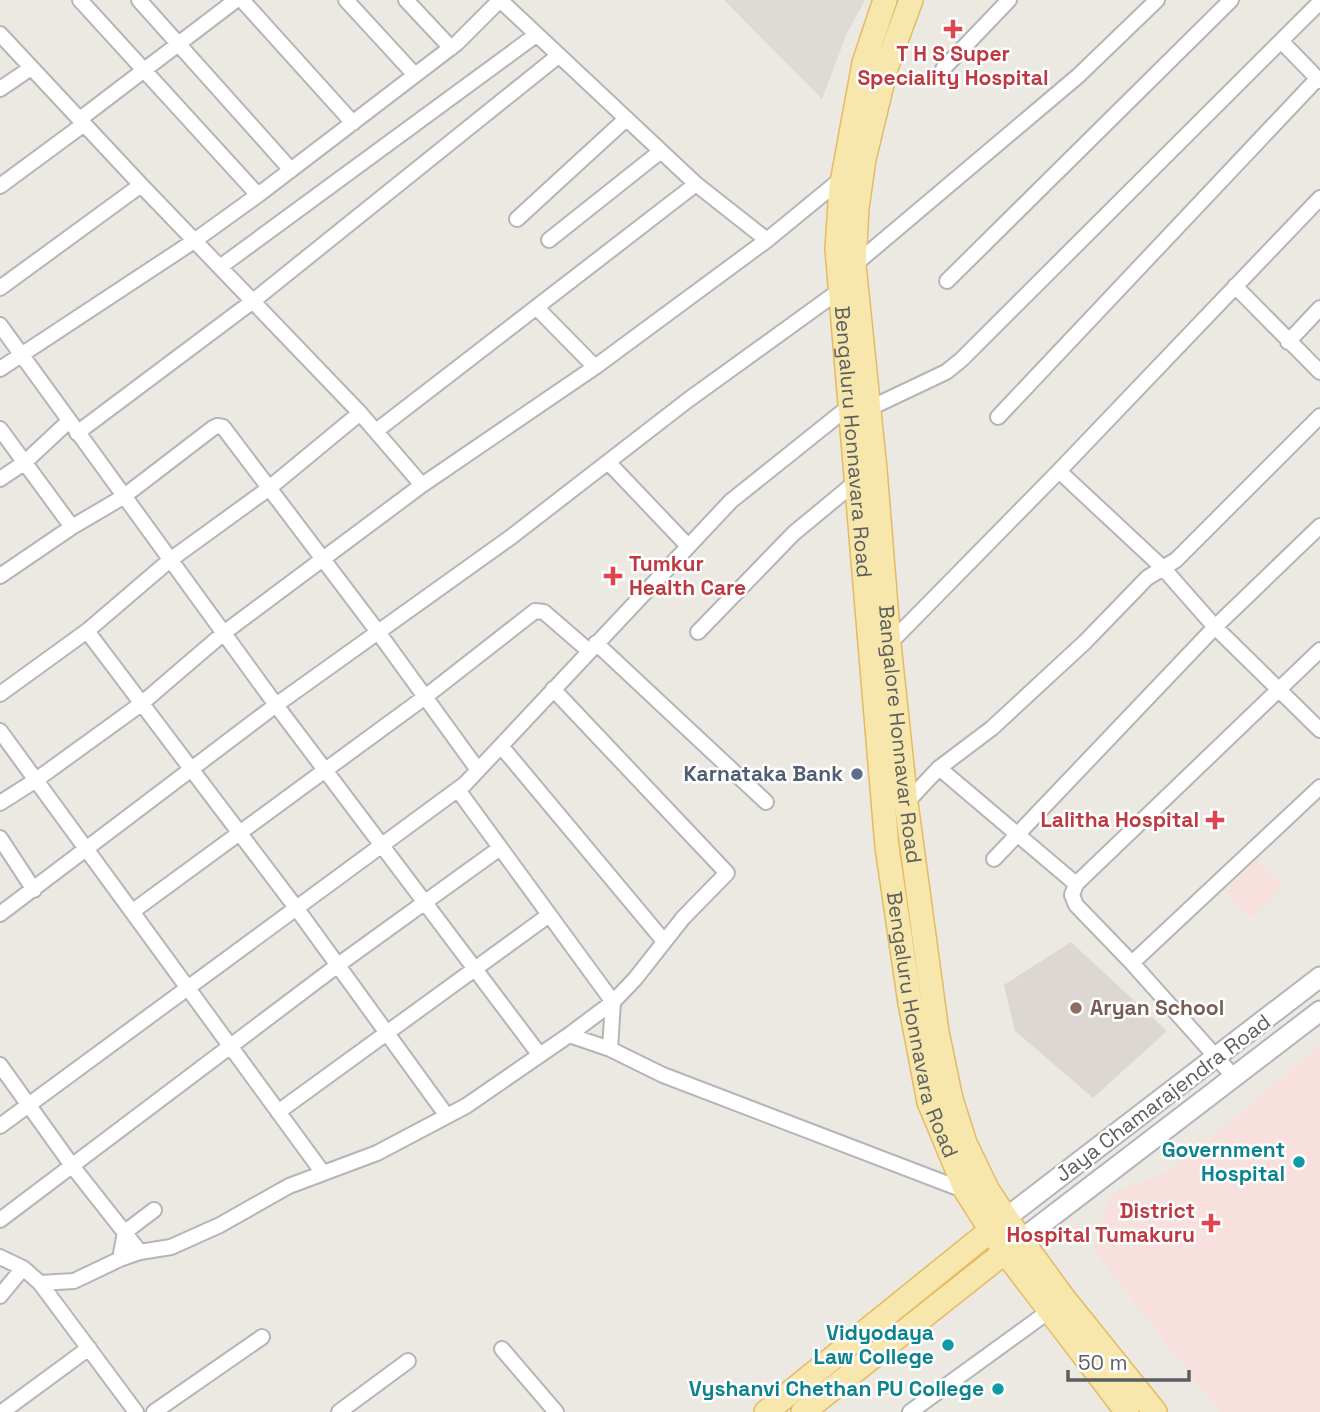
<svg xmlns="http://www.w3.org/2000/svg" width="1320" height="1412" font-family="'Space Grotesk',sans-serif">
<rect width="100%" height="100%" fill="#ece9e2"/>
<!-- industrial -->
<path fill="#dedbd7" d="M724,0H865L847,33L822,99Z"/>
<!-- education -->
<path fill="#dcd8d1" d="M1071,942L1167,1031L1093,1098L1015,1031L1004,985Z"/>
<!-- medical -->
<path fill="#f8e0df" d="M1257,859L1284,885L1251,918L1225,892Z
M1320,1046V1412H1220L1094,1251L1110,1195L1174,1168Z"/>
<g fill="none" stroke-linecap="round" stroke-linejoin="round">
<!-- street casing -->
<g stroke="#b3b5b9" stroke-width="18">
<path id="street" d="M80,0L258,195
M139,0L291,170
M242,0L353,123
M346,0L415,75
M406,0L451,48
M0,34L141,185L360,413L422,485
M1281,41L1320,81
M943,69L1009,0
M0,89L31,68
M80,119L236,0
M0,186L84,124
M517,219L626,119
M549,240L661,151
M853,266L1078,76L1157,0
M220,267L536,35
M947,281L1231,0
M1235,286L1320,372
M0,288L141,185
M537,308L595,367
M0,325L276,705L539,1054
M1288,342L1320,308
M0,369L194,241L258,195L457,43L500,0L696,184L767,240
M868,409L946,372L961,360L1320,2
M998,417L1318,78
M0,429L72,527
M376,431L696,184
M77,433L253,301L558,56
M608,462L688,546
M1059,471L1163,568L1215,627L1320,730
M0,479L24,463L69,421
M0,576L72,527L123,497L213,428L217,426L223,427L378,632L478,770
M87,631L170,560L268,489L360,413
M698,632L794,533L857,481
M596,643L766,802
M889,644L1059,471L1320,198
M0,694L87,631L297,909L447,1116
M0,731L323,1173
M501,746L663,940
M939,768L1076,884
M458,790L613,1002L610,1049
M0,803L36,780L141,704L225,632L422,485L595,367L767,240L845,176
M906,803L939,768L992,728L1085,642L1147,578L1176,560L1320,416
M0,838L34,890
M994,859L1215,627L1320,526
M133,911L425,697L535,611L544,612L589,651
M0,914L276,705L511,537L688,400L843,288
M1132,963L1320,787
M569,1035L610,1049L663,1075L966,1191
M0,1065L73,1167L140,1252
M1234,1077L1132,963L1076,905L1072,895L1076,884L1320,650
M278,1112L549,915
M0,1126L465,784L731,501L851,405
M0,1220L338,965L500,848
M0,1257L23,1268L40,1283L136,1412
M120,1259L125,1232L154,1210
M40,1283L74,1281L120,1259L140,1252L171,1247L220,1225L289,1186L377,1153L466,1106L569,1035L613,1002L635,979L683,918L727,873L553,689
M0,1296L23,1268
M502,1349L556,1412
M2,1412L89,1348
M154,1412L262,1337
M339,1412L408,1361
M910,1412L1056,1306"/>
</g>
<!-- secondary casing -->
<g stroke="#b2b5b9" stroke-width="23">
<path id="secondary" d="M1006,1218L1320,977
M1021,1240L1320,1011"/>
</g>
<!-- primary casing -->
<g stroke="#e4ba63" stroke-width="26">
<g id="primary">
<path id="s1" d="M885,0L864,63L841,188L837,249L887,847L910,1003L929,1102L966,1191L1005,1252L1127,1412"/>
<path id="s2" d="M911,0L886,68L864,159L857,208L854,265L875,469L889,644L906,803L937,1032L951,1099L965,1143L988,1191L1021,1240L1065,1300L1155,1412"/>
<path d="M766,1412L1001,1222"/>
<path d="M803,1412L1015,1244"/>
</g>
</g>
<!-- street -->
<use href="#street" stroke="#fff" stroke-width="14"/>
<!-- secondary -->
<use href="#secondary" stroke="#fff" stroke-width="19"/>
<!-- primary -->
<use href="#primary" stroke="#f7e7ac" stroke-width="23"/>
</g>
<!-- markers -->
<g fill="#e0444e" stroke="#fff" stroke-width="2.5">
<path d="M949.5 18.5h7v7h7v7h-7v7h-7v-7h-7v-7h7z"/>
<path d="M609.5 565.5h7v7h7v7h-7v7h-7v-7h-7v-7h7z"/>
<path d="M1211.5 809.5h7v7h7v7h-7v7h-7v-7h-7v-7h7z"/>
<path d="M1207.5 1212.5h7v7h7v7h-7v7h-7v-7h-7v-7h7z"/>
</g>
<circle fill="#5c6f8a" stroke="#fff" stroke-width="2.5" cx="857" cy="774" r="7"/>
<circle fill="#8d6e63" stroke="#fff" stroke-width="2.5" cx="1076" cy="1008" r="7"/>
<g fill="#0f9aa8" stroke="#fff" stroke-width="2.5">
<circle cx="1299" cy="1162" r="7"/>
<circle cx="948" cy="1345" r="7"/>
<circle cx="998" cy="1389" r="7"/>
</g>
<g text-anchor="middle" stroke-width="5" stroke-linejoin="round" paint-order="stroke">
<!-- health labels -->
<g font-size="21" font-weight="bold" fill="#be3a42" stroke="#fff" text-anchor="end">
<text x="953" y="61" text-anchor="middle">T H S Super<tspan x="953" dy="24">Speciality Hospital</tspan></text>
<text x="629" y="571" text-anchor="start">Tumkur<tspan x="629" dy="24">Health Care</tspan></text>
<text x="1199" y="827">Lalitha Hospital</text>
<text x="1195" y="1218">District<tspan x="1195" dy="24">Hospital Tumakuru</tspan></text>
</g>
<!-- street labels -->
<g font-size="21" fill="#5b5e62" stroke="#fff">
<text dy="7" stroke="none"><textPath href="#s1" startOffset="448">Bengaluru Honnavara Road</textPath></text>
<text dy="7" stroke="none"><textPath href="#s2" startOffset="744">Bangalore Honnavar Road</textPath></text>
<text dy="7" stroke="none"><textPath href="#s1" startOffset="1036">Bengaluru Honnavara Road</textPath></text>
<text transform="translate(1163 1098) rotate(-37)" y="7">Jaya Chamarajendra Road</text>
</g>
<!-- service labels -->
<g font-size="21" font-weight="bold" fill="#4e5e75" stroke="#fff" text-anchor="end">
<text x="843" y="781">Karnataka Bank</text>
</g>
<!-- education labels -->
<g font-size="21" font-weight="bold" fill="#785e54" stroke="#fff" text-anchor="start">
<text x="1090" y="1015">Aryan School</text>
</g>
<!-- culture labels -->
<g font-size="21" font-weight="bold" fill="#0d838f" stroke="#fff" text-anchor="end">
<text x="1285" y="1157">Government<tspan x="1285" dy="24">Hospital</tspan></text>
<text x="934" y="1340">Vidyodaya<tspan x="934" dy="24">Law College</tspan></text>
<text x="984" y="1396">Vyshanvi Chethan PU College</text>
</g>
</g>
<!-- scale -->
<path d="M1068 1370v10h121v-10" fill="none" stroke="#5b5e62" stroke-width="3.5"/>
<text x="1078" y="1370" font-size="21" fill="#5b5e62" stroke="#ffffff" stroke-width="5" paint-order="stroke">50 m</text>
</svg>
